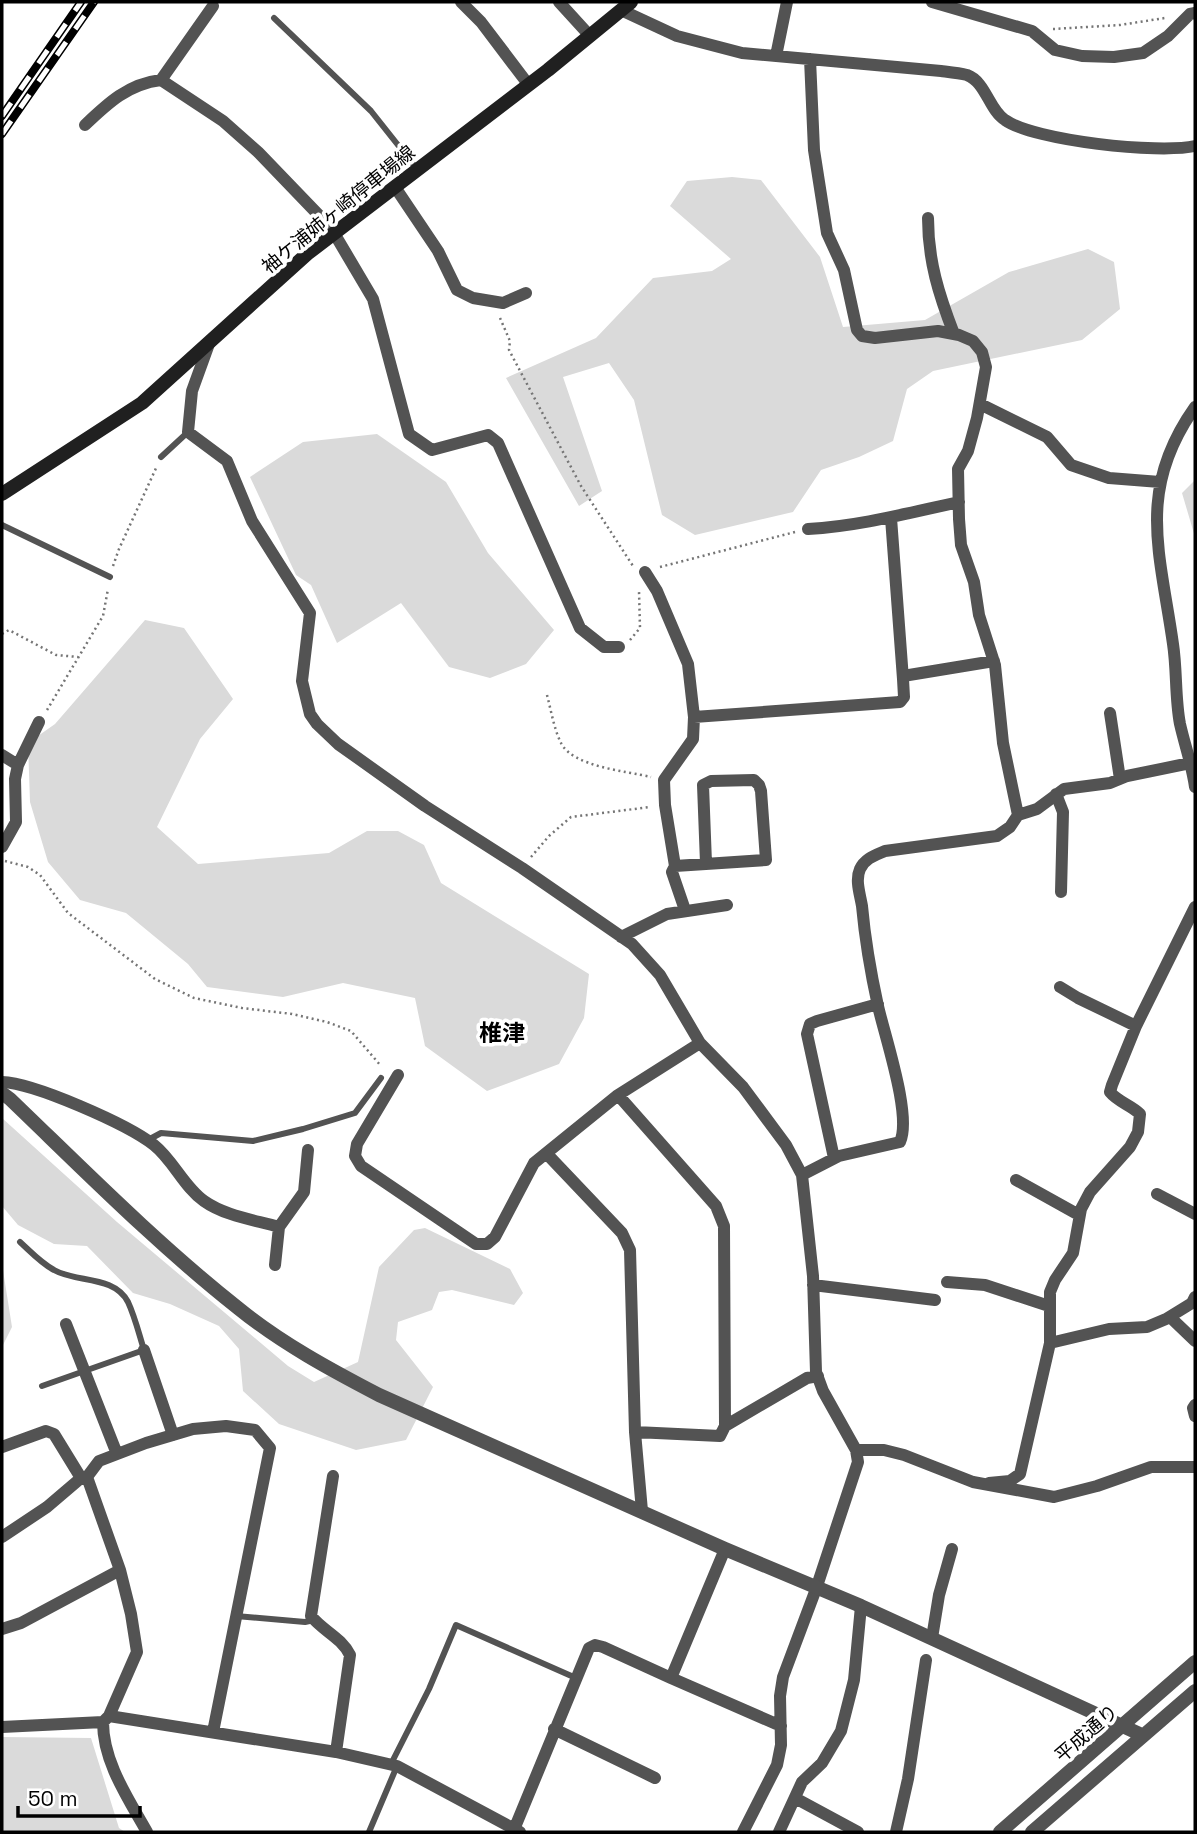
<svg xmlns="http://www.w3.org/2000/svg" width="1197" height="1834" font-family="'Space Grotesk','Noto Sans JP',sans-serif">
<rect width="100%" height="100%" fill="#fff"/>
<!-- green -->
<path fill="#dadada" d="M732,177L761,180L820,257L843,327L925,320L1009,272L1088,249L1114,262L1120,309L1082,340L933,371L907,389L893,441L859,457L821,470L793,512L695,535L662,515L634,400L609,363L563,377L602,491L579,506L506,378L596,338L653,278L712,271L731,259L670,206L687,181Z
M377,434L446,482L488,553L554,630L526,664L490,678L449,667L401,603L337,643L311,585L296,575L250,477L303,442Z
M1195,480V537L1182,493Z
M145,620L184,628L233,699L200,739L157,827L198,864L329,853L367,831H398L424,845L441,883L589,974L584,1018L559,1064L487,1091L425,1046L415,998L343,983L283,997L207,987L188,964L126,913L80,900L48,862L30,802L28,743L55,724Z
M2,1118L117,1222L288,1366L314,1382L358,1362L379,1267L414,1230L425,1228L510,1269L523,1293L514,1305L452,1290L439,1292L432,1310L398,1322L396,1340L433,1387L406,1440L356,1450L279,1424L243,1391L239,1349L219,1326L170,1304L133,1293L87,1246L54,1244L18,1225L2,1206Z
M2,1264L12,1327L2,1347Z
M2,1737L91,1738L119,1828L125,1832H2Z"/>
<g fill="none" stroke-linecap="round" stroke-linejoin="round">
<!-- path -->
<path stroke="#757575" stroke-width="2.5" stroke-dasharray="2 3.5" stroke-linecap="butt" d="M1053,29L1120,25L1165,18
M500,318L510,341L509,350L581,486L633,566
M113,566L119,549L157,466
M660,567L795,532
M2,634L9,630L56,655L78,657
M630,640L640,628L639,591
M547,695C551,710 554,729 561,743C573,767 626,771 651,777
M47,710L103,616L108,589
M531,857L549,836L571,817L650,807
M5,861L28,867L40,875L68,913L155,979L194,998L242,1008L292,1014L327,1022L351,1031L381,1066"/>
<!-- service -->
<path stroke="#535353" stroke-width="6" d="M274,18L371,111L417,169
M161,457L188,432
M2,525L110,577
M148,1140L161,1133L253,1141L303,1129L355,1113L381,1078
M20,1242C31,1252 41,1263 54,1270C76,1283 114,1275 128,1302C135,1317 139,1334 144,1350L42,1386
M236,1616L305,1622L314,1620
M391,1764L429,1689L456,1625L576,1678
M369,1832L397,1766"/>
<!-- minor -->
<path stroke="#535353" stroke-width="12" d="M461,2L481,22L528,84
M559,2L590,36
M932,2L1032,31L1055,50L1082,56L1114,57L1143,53L1168,36L1190,14L1195,13
M621,10L677,36L742,53L941,71C949,72 959,73 967,75C986,82 989,110 1005,120C1035,141 1159,154 1195,146
M776,56L787,2
M161,80L213,6
M85,125C108,103 128,84 161,80L223,121L258,152L335,232
M395,187L438,251L457,290L473,298L503,303L526,293
M928,218C928,261 939,295 954,334
M334,233L373,299L409,434L432,450L488,435L498,443L580,628L604,647H619
M209,344L192,391L188,432L227,461L252,521L310,613L302,681L310,714L317,724L338,744L425,806L522,868L632,944L660,975L700,1043L743,1087L786,1145L802,1175L813,1276L816,1372L823,1391L856,1450L858,1462L816,1589L783,1677L780,1696L781,1745L777,1765L743,1832
M980,404L1047,437L1071,465L1109,478L1160,482
M1195,407C1136,490 1160,552 1173,644C1177,670 1175,698 1180,724C1185,746 1192,765 1195,787
M808,529C860,526 908,513 959,502
M645,572L657,591L688,664L694,717L693,739L664,780L665,805L675,866
M903,676L994,661
M1110,713L1120,779
M694,717L900,702L904,697L903,679L891,518
M2,755L18,765
M1056,794L1063,812L1061,892
M1018,815L1037,809L1064,789L1110,783L1127,776L1195,762
M2,847L16,822L15,779L18,765L39,722
M685,910L672,872L675,866L766,860L761,791L759,785L754,780L711,781L703,785L706,863
M621,937L667,914L727,905
M1060,987L1078,998L1136,1026
M398,1075L357,1144L355,1156L361,1166L476,1244H487L495,1237L534,1163L618,1095L700,1043
M2,1082C34,1083 127,1124 154,1145C173,1160 184,1187 204,1201C225,1216 255,1220 279,1227
M618,1095L716,1206L724,1226L725,1426L720,1436L635,1432
M546,1153L622,1233L630,1250L635,1432L642,1511
M834,1158L807,1034L810,1024L817,1021L878,1004
M802,1175L839,1156L900,1142C912,1116 885,1037 878,1006C871,974 865,939 862,906C860,894 855,880 860,869C865,858 876,855 885,851L997,836L1010,827L1018,815L1003,743L995,665L979,615L974,582L961,545L959,519L958,469L968,451L977,418L986,367L982,352L973,341L959,335L938,331L875,338L862,336L857,330L844,270L827,233L814,150L810,59
M1016,1180L1079,1215
M1157,1194L1195,1214
M275,1265L279,1227L304,1192L308,1150
M947,1282L985,1285L1049,1306
M813,1285L935,1300
M1170,1317L1195,1341
M66,1324L117,1454
M1050,1343L1109,1329L1147,1327L1166,1319L1192,1303L1195,1297
M144,1350L173,1435
M1195,1405L1193,1408L1195,1416
M725,1426L807,1378L818,1376
M2,1447L46,1431L54,1434L81,1478
M856,1450H884L904,1455L973,1482L1054,1497L1097,1486L1151,1467H1195
M333,1476L311,1616C323,1631 341,1637 350,1655L336,1752
M87,1477L120,1570L131,1614L137,1652L109,1716L103,1722C103,1762 128,1798 147,1832
M989,1483L1010,1481L1020,1474L1050,1343V1292L1055,1280L1073,1253L1081,1209L1090,1192L1130,1147L1138,1132L1140,1114C1131,1105 1118,1102 1110,1092L1112,1085L1136,1026L1195,907
M2,1537L47,1507L81,1478L87,1477L99,1461L146,1443L193,1429L226,1426L255,1430L270,1448L213,1732
M2,1629L21,1623L120,1570
M932,1638L939,1595L952,1549
M671,1678L781,1726
M109,1716L336,1752L397,1766L520,1832
M2,1727L103,1722
M554,1729L655,1778
M795,1798L858,1832
M513,1832L589,1648L595,1645L603,1647L671,1678L725,1549
M779,1832L802,1782L822,1763L841,1731L854,1680L861,1606
M896,1832L908,1779L926,1660"/>
<!-- tertiary -->
<path stroke="#535353" stroke-width="14" d="M2,1093L10,1099C84,1170 157,1244 238,1308C281,1343 331,1370 379,1395L725,1549L861,1606L1142,1735
M1000,1832L1195,1662
M1032,1832L1195,1691"/>
<!-- secondary -->
<path stroke="#202020" stroke-width="14" d="M2,494L142,403L307,254L548,70L631,2"/>
<!-- rail casing -->
<g stroke="#000" stroke-width="8">
<path id="rail" d="M2,116L81,2
M2,134L94,2"/>
</g>
<!-- rail -->
<use href="#rail" stroke="#fff" stroke-width="5" stroke-dasharray="16" stroke-linecap="butt"/>
</g>
<g text-anchor="middle" stroke-width="7" stroke-linejoin="round" paint-order="stroke">
<!-- street labels -->
<g font-size="19" fill="#000" stroke="#fff">
<text transform="translate(338 209) rotate(-39)" y="7">袖ケ浦姉ヶ崎停車場線</text>
<text transform="translate(1086 1733) rotate(-41)" y="7">平成通り</text>
</g>
<!-- quarter labels -->
<g font-size="23" font-weight="bold" fill="#000" stroke="#fff">
<text x="502" y="1041">椎津</text>
</g>
</g>
<!-- border -->
<rect width="1197" height="1834" fill="none" stroke="#000000" stroke-width="7"/>
<!-- scale -->
<path d="M18 1806v10h122v-10" fill="none" stroke="#000000" stroke-width="3.5"/>
<text x="28" y="1806" font-size="21" fill="#000000" stroke="#ffffff" stroke-width="5" paint-order="stroke">50 m</text>
</svg>
